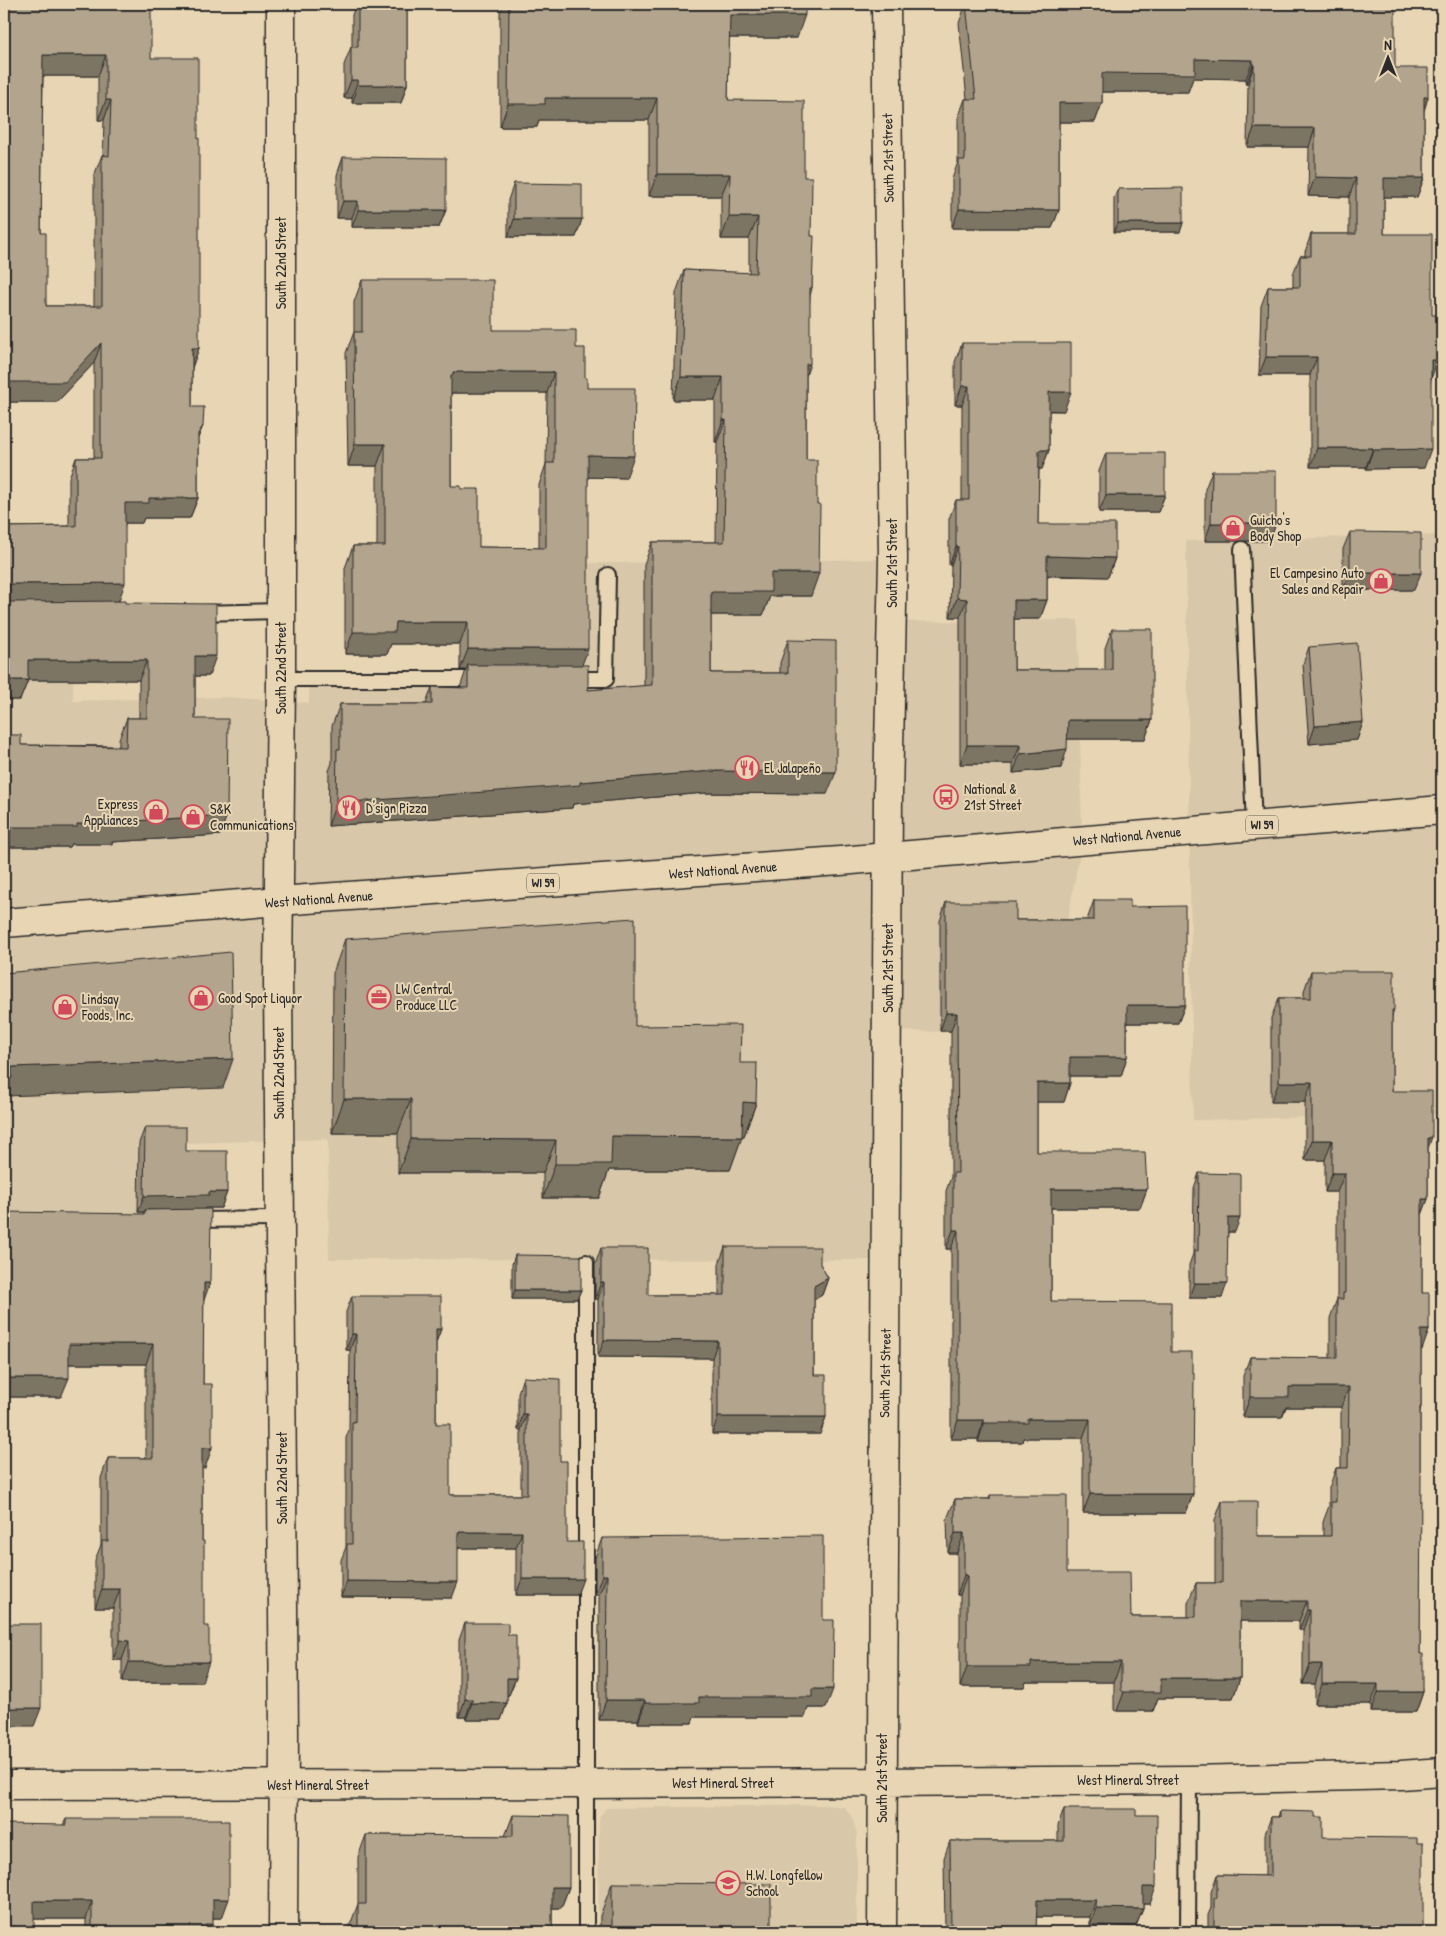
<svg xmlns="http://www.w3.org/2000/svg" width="1446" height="1936" font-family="'Patrick Hand',sans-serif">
<rect width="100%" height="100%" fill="#e8d5b3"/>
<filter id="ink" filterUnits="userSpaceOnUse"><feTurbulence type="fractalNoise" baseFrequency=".02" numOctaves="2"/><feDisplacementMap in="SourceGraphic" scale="10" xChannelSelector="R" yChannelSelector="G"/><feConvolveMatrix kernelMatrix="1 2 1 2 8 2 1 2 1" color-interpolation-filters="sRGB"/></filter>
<g filter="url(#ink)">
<!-- built -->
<path fill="#d8c7a8" d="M1442,535V1103L1437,1114L1193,1120L1186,541Z
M893,559L892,622L1078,620L1082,840L1047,1033L888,1031L886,1260L329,1259L328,1139L145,1144L144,1214L4,1217V613H74L73,701L225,697L309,703V682L459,679L462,565Z
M827,1805L844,1807L852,1817L857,1834V1932H598L599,1817L606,1808Z"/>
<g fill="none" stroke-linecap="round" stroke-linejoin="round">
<!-- service casing -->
<g stroke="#2b2b2b" stroke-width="18">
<path id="service" d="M1242,549L1254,826
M199,613L281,611
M281,679H481
M570,679H606L608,575
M193,1220L280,1219
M586,1262V1932
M1188,1932L1189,1780"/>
</g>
<!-- minor casing -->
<g stroke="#2b2b2b" stroke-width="31">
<path id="minor" d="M281,4V679L278,983L284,1734L283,1932
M4,1785L586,1784L1189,1780L1401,1775L1442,1772
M882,1932L888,795L893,559L886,4"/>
</g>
<!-- primary casing -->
<g stroke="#2b2b2b" stroke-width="31">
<path id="primary" d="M4,923L279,901L840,861L1442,810"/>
</g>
<!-- service -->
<use href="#service" stroke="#e8d5b3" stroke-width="14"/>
<!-- minor -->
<use href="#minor" stroke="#e8d5b3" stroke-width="28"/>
<!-- primary -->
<use href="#primary" stroke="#e8d5b3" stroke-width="28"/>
</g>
<!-- wall -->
<path fill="#9a8e79" stroke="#2b2b2b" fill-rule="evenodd" d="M4,4L151,58L199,348L192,367V407L198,441V498L190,518H144L142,523H125L119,601L125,603L209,676H195V719L220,835L112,842V844H71L69,847H4V735L21,745L119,746V739L127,718H139V680H28L20,700H4V527L69,526V478L76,458H94V363L57,402H4ZM43,76H98V120H104L103,155H102L94,176V306H46L41,233Z
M356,4H407V85L401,103H352V98H344V65L351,47H352V15Z
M504,4H805L797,38H729L728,100L804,177L811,236L812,288L810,296L806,374V460L811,596H770L763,615H711V673H780V663L788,640L827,794L705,793L573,804L572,808L328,826L329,771L332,763V726L340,704H426L432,687L460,688L466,670H460V644H391L387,654H345V568L353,546H377V466H348L346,353L354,332V302L362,280L493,330L576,348L587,388L626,478L588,477L582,665L588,690L644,686V565L652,542H716L717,442H715V400H673L676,293L684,270L749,273V239H721V196H649V120H539L537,127H500V12ZM451,393H547L546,464L539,485V548L479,547L461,489L451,486Z
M966,4L1395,68L1428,97L1424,111V178L1417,197H1384V234L1431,379L1424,468L1366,469V467H1310V375H1259L1261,306L1268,287H1293V274L1300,256H1305V252L1311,234H1349V197L1308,196L1309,147H1247L1248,84H1246V79L1193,78L1188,92H1102V103L1095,122H1059V210L1052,228H952V179L958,162V118L965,99H967L959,23Z
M343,157L446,210L439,227H352V218H337V175Z
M514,183L582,219L576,237H508V200Z
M1118,189L1183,223L1180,232H1114V198Z
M962,343L1064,411H1049V450L1042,469H1039L1038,524L1115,558L1108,577L1047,576V600L1040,619H1014V670H1105V648L1112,629L1152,720L1145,739H1067L1061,768L1013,773V764H960V617H950L951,565H949V519L956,500H962V405H955V362Z
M1106,453L1165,495L1158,512H1099V471Z
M1212,471L1276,523L1270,541H1205V489Z
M1350,532L1414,590H1343V549Z
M1309,647L1363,722L1357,740L1309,744L1303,664Z
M1094,900L1130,907L1185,1005L1178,1023H1127V1057L1121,1076H1070V1083L1064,1102H1037V1152L1147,1189L1140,1208H1051V1301L1171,1352L1193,1494L1186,1513H1083V1438H1023L1022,1442H978V1439H951V1249H946V1191L951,1177V1031H940V921L946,902L1016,920H1087Z
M345,939L635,1026L740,1063L756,1103L744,1136H742L730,1170H609L599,1198H543V1173H398V1133H332L333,973Z
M1311,971L1394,1010L1392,1017V1091L1428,1149V1199L1422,1215V1293L1429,1330L1421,1350V1407L1420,1412V1654L1423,1692L1416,1712H1371V1704H1315V1684H1303V1630H1299V1621H1240V1678L1233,1698H1158L1153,1711H1117L1114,1710V1682H1026L1024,1687H960V1595H957V1553H948L947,1519L955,1499H989L990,1495L1067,1572L1131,1617H1188V1603L1196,1583H1215V1520L1222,1501L1257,1536H1323V1522L1329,1506V1488L1336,1468H1341V1407H1286L1282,1417H1243V1376L1250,1357L1330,1358V1318L1337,1299V1192H1325V1160H1305V1102H1271V1018L1279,998H1304V991Z
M145,1127L186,1151L227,1192L221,1208H205L204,1209L203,1384L205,1468H202V1682H122V1660H113V1608H95V1560L101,1545V1478L108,1458H146V1364H69L61,1397H4L144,1214V1212H138L139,1143Z
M1199,1173L1235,1232H1228L1222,1298H1189V1265L1193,1254L1194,1188Z
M725,1247L820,1264L828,1278L822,1295L814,1300V1375L826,1417L820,1434H712V1358L598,1357V1299H595V1265L601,1248L648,1295H719V1264Z
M515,1255L581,1290L577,1299H512V1264Z
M352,1296L441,1329L436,1342V1424L450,1495H521V1430H518V1393L523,1377L560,1461L567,1542L577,1595H516V1548H458L452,1598L341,1597V1560L346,1547V1438L349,1430L350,1350H346V1312Z
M602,1538L823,1620L826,1708H808L805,1717H694L692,1723H638V1720H599V1595H595V1558Z
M465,1623L508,1635L516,1678L509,1695H507V1703L501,1720H466V1717H459V1640Z
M1064,1809L1136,1815L1150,1904H1143V1909L1136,1926L1090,1925V1917H1036V1932H945L944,1858L950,1841H1058V1826Z
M1280,1811L1315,1817L1323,1837L1423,1932H1208V1915L1211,1908V1892L1217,1875L1265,1876V1834L1271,1817H1278Z
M513,1815L569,1887L561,1908H552V1932H350V1925L358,1904V1857L366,1835L505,1836Z
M66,1819L222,1918H213L210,1932H86V1919H34L4,1932L63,1825Z
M612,1883L771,1932H600V1916Z"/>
<!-- shaded-wall -->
<path fill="#7d7463" stroke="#2b2b2b" d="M730,15H805L797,38H721Z
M43,55H106L98,76H36Z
M1195,59L1253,60L1246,79L1193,78L1188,92H1095L1102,73Z
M1253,65H1254L1248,84H1246Z
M351,80H358L352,98H344Z
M359,85H407L401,103H352Z
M1424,97H1428L1422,116Z
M545,98H657L649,120H539L537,127H500L508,104Z
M106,100H111L104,120H98Z
M1059,103H1102L1095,122H1052Z
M1254,128H1315L1309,147H1247Z
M657,174H730L721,196H649Z
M1315,177L1356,178L1349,197L1308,196Z
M1384,178H1424L1417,197H1377Z
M343,201H358L352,218H337Z
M959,209L1059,210L1052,228H952Z
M358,210H446L439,227H352Z
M729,217H758L749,239H721Z
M514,219H582L576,237H508Z
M1118,223H1183L1180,232H1114Z
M101,343L94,363L57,402H4V382Z
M192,348H199L192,368Z
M1266,357H1317L1310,375H1259Z
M1431,360H1438L1431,379Z
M806,364H810L802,387Z
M453,372H554L547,393H446L443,397Z
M681,377H723L715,400H673Z
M962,386H969L962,405H955Z
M1049,392H1071L1064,411L1042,410Z
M723,420H726L717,442H715Z
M203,426L195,446L198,434Z
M355,444H385L377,466H348Z
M1317,448H1373L1366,467H1310Z
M1431,449L1424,468L1366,469L1373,450Z
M1039,450H1049L1042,469H1032Z
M588,455L634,456L626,478L580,477Z
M1106,495H1165L1158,512H1099Z
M149,498H198L190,518H144L142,523H118L125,503Z
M1211,523H1276L1270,541H1205Z
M956,546H958L951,565H949Z
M1047,556L1115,558L1108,577L1040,575Z
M771,573H819L811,596H770L763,615H703L711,592Z
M1350,573H1421L1414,590H1343Z
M125,583L118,603L4,604V588L11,584Z
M957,598L967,599L960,617H950Z
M1014,600H1047L1040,619H1007Z
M396,622H468L460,644H391L387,654H345L353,632Z
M468,649H588L580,670L468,665L466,670H460Z
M195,656H216L209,676H188Z
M28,660H147L139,680H20Z
M4,680H28L20,700H4Z
M1068,720H1152L1145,739H1061Z
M1363,722L1357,740L1309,744L1315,726Z
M967,745H1020L1013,764H960Z
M1067,749L1061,768L1013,773L1020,754Z
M713,771L836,772L827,794L705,793L573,804L572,808L328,826L336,803L580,782Z
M227,815L220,835L112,842V844H71L69,847H4V832L9,827L119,822Z
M1127,1005H1185L1178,1023H1121Z
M946,1013H957L951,1031H940Z
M1070,1057H1127L1121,1076H1064Z
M233,1059L223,1088L5,1096L4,1100V1078L12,1067Z
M1279,1082H1312L1305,1102H1271Z
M1037,1083H1070L1064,1102H1030Z
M344,1099H411L398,1133H332Z
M743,1102L756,1103L744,1136H731Z
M612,1136L742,1137L730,1170H609L599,1198H543L555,1164Z
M1432,1137L1425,1157L1428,1138Z
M411,1139L556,1140L543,1173H398Z
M1312,1140H1332L1325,1160H1305Z
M1332,1173H1345L1337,1192H1325Z
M1051,1189H1147L1140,1208H1044Z
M209,1192H227L221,1208H205L204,1211L145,1210L144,1212H138L144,1196Z
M1422,1199H1428L1420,1219Z
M1228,1218H1240L1235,1232H1223Z
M953,1230H958L951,1249H946Z
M828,1278L822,1295L808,1303L814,1286Z
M601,1282H604L598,1299H595Z
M204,1283H210L203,1303Z
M1194,1283H1227L1222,1298H1189Z
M515,1290H581L577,1299H512Z
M436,1329H441L435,1345Z
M1421,1330H1429L1422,1350H1414Z
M352,1334H356L350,1350H346Z
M604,1340L718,1341L712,1358L598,1357Z
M69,1344H153L146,1364H61Z
M4,1378H69L61,1397H4Z
M1289,1387H1349L1341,1407H1286L1282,1417H1243L1250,1397Z
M523,1414H527L521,1430H518Z
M718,1417H826L820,1434H712Z
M1028,1419H1090L1083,1438H1023L1022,1442H978L984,1423Z
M958,1420H984L978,1439H951Z
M202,1448H212L205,1468H195Z
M1090,1494H1193L1186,1513H1083Z
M458,1532H522L516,1548H452Z
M955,1533H964L957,1553H948Z
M602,1575H607L599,1595H595Z
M964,1575H967L960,1595H957Z
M522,1579H583L577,1595H516Z
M347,1581L458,1582L452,1598L341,1597Z
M102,1589H120L113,1608H95Z
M1240,1601H1307L1299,1621H1233Z
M1307,1610H1310L1303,1630H1299Z
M120,1640L129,1641L122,1660H113Z
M129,1662H209L202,1682H122Z
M1031,1662H1121L1114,1682H1026L1024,1687H960L967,1667Z
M1310,1664H1322L1315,1684H1303Z
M507,1678H516L509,1695H501Z
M1161,1678H1240L1233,1698H1158L1153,1711H1117L1124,1692Z
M1322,1684H1378L1371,1704H1315Z
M812,1689H833L826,1708H808L805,1717H694L692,1723H638L645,1703L699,1697Z
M1378,1692H1423L1416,1712H1371Z
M465,1699H472L466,1717H459Z
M606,1700H645L638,1720H599Z
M472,1703H507L501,1720H466Z
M4,1708H41L34,1726H4Z
M552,1887H569L561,1908H544Z
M1143,1887H1156L1150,1904H1136Z
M213,1899H229L222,1918H206Z
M1037,1900H1096L1090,1917H1030Z
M34,1901H92L86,1919H27Z
M1096,1908L1143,1909L1136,1926L1090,1925Z
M206,1924H213L210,1932H203Z"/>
<!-- building -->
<path fill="#b3a58d" stroke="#2b2b2b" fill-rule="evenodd" d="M4,4H151V58H198V138H199V348H192V407H204L203,426L198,434V498H149V503H125V583L11,584L4,588V589V527L76,526V458H101V343L65,382H4ZM43,55H106V100H111L109,156L102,155V306H46V233H41Z
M358,4H407V85H359L358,80H351V47H358Z
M509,4H805V15H730L728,100L804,101V177H812L811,236H814L812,288H810V364H806V460H817V504H820L819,573H771V592H711V673H788V640L836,641V772L713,771L580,782V785L336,803L337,749H340V704H432V687L468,688V665H588V690L652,685V542H724L726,420H723V377H681L684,270L756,273L758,217H729L730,174H657V98H545V104H508Z
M966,4H1395V68H1428V97H1424V178H1384V234H1432V315H1439L1438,360H1431V449L1373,450V448H1317V357H1266L1268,287H1300V256H1311V234H1356V178L1315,177V128H1254V65H1253V60L1195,59V74L1102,73V103H1059V210L959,209V160H965V99H976Z
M343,157L446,158V210H358V201H343Z
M514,183L582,184V219H514Z
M1183,188V223H1118V189Z
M362,280H493V330H576V348H585V378H587V388H635L634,456L588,455V649H468V622H396L395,632H353V546H385V444H355L354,332H362ZM453,372H554V463H546V548L479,547V489H461V486H451V375H453Z
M962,343H1071V392H1049V450H1039L1038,524H1115V558L1047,556V600H1014V670H1112V629H1152V720H1068L1067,749L1020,754V745H967V599L957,598L958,546H956V500H969V386H962Z
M1106,453H1165V495H1106Z
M1212,471H1276V523H1211Z
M1350,532L1421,533V573H1350Z
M4,595L7,600L11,602L125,601V603L216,604V656H195V719H228L227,815L119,822V824H77V827H9V832H4V735H21V745L126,747L127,718H147V660H28V680H4Z
M1357,643L1363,722L1315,726L1309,647Z
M1094,900H1130V907L1185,906V1005H1127V1057H1070V1083H1037V1152H1145L1147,1189H1051V1301L1171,1302V1352H1192V1372H1194L1193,1494H1090V1419H1028V1423H984V1420H958V1230H953V1173H958L957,1013H946V902H1016V920H1094Z
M635,918V1026L741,1025L740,1063H757L756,1103L743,1102L742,1137L612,1136L611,1164H555L556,1140L411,1139V1099H344L345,939Z
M231,952L233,1059L12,1067V1078H4V973Z
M1311,971H1394V1010H1392V1091H1432V1137L1428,1138V1199H1422V1293H1429V1330H1421V1407H1420V1474H1421L1420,1654H1423V1692H1378V1684H1322V1664H1310V1610H1307V1601H1240V1678H1161V1692H1124L1121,1690V1662H1031V1667H967V1575H964V1533H955V1499H990V1495H1067V1572H1130L1131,1617H1196V1583H1222V1501H1257V1536H1331V1502H1336V1468H1348L1349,1387H1289V1397H1250V1357L1337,1358V1299H1343V1293H1345V1173H1332V1140H1312V1082H1279V998H1311Z
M145,1127H186V1151H227V1192H209V1195L144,1196Z
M1199,1173L1240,1174V1218H1228L1227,1283H1194V1251H1198Z
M211,1209L210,1283H204L203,1384H212V1448H202V1541H204V1626H209V1662H129V1641L120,1640V1589H102V1541H108V1458H153V1344H69V1378H4V1212L145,1214V1210Z
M725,1247H820V1264L828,1278L814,1286V1375H826V1417H718V1341L604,1340V1282H601V1248H648V1295H725Z
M515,1255L581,1256V1290H515Z
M352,1296H441V1329H436V1424H450V1495H527V1414H523V1377L560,1379V1461H567V1542H583V1579H522V1532H458V1582L347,1581V1544H352V1422H355L356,1334H352Z
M823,1536V1620H834L833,1689H812V1697H699V1703H645V1700H606L607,1575H602V1538Z
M465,1623H508V1635H516V1678H507V1703H472V1699H465Z
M4,1624H41V1708H4Z
M1064,1809H1136V1815H1157L1156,1887H1143V1909L1096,1908V1900H1037L1036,1932H951L950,1841H1064Z
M1280,1811L1315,1812V1817H1323V1837L1417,1838V1843H1423V1932H1214V1898H1217V1875L1271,1876V1817H1280Z
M513,1815L569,1816V1887H552V1932H358V1904H366V1835L513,1836Z
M66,1819H222V1821H229V1899H213V1924H206V1932H92V1901H34V1932H4V1824L66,1825Z
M612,1883L771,1884V1932H612Z"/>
</g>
<!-- icons -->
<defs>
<g id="shop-ring" transform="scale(1.25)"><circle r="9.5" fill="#e8d5b3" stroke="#d1495b" stroke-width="1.5"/><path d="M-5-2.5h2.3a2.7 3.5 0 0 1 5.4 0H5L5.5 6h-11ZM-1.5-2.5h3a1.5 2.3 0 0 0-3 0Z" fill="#d1495b"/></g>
<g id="restaurant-ring" transform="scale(1.25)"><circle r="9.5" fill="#e8d5b3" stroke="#d1495b" stroke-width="1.5"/><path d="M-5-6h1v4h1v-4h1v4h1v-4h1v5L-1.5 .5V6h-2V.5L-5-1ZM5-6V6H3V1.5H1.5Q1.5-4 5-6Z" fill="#d1495b"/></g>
<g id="bus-ring" transform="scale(1.25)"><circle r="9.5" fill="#e8d5b3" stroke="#d1495b" stroke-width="1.5"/><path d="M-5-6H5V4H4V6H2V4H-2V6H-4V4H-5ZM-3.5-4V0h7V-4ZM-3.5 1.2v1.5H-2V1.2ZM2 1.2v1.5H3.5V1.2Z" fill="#d1495b"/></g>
<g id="office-ring" transform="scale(1.25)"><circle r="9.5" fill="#e8d5b3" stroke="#d1495b" stroke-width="1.5"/><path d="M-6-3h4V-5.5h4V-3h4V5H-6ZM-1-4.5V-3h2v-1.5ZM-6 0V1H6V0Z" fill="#d1495b"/></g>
<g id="school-ring" transform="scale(1.25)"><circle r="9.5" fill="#e8d5b3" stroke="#d1495b" stroke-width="1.5"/><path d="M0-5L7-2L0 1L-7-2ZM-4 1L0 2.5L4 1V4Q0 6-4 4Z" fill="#d1495b"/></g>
</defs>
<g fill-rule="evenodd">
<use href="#shop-ring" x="1233" y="528"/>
<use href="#shop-ring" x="1381" y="581"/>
<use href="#restaurant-ring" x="747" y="768"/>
<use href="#bus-ring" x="946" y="797"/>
<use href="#restaurant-ring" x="349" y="808"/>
<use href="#shop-ring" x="156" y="812"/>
<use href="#shop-ring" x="193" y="817"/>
<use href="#office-ring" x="379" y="997"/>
<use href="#shop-ring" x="201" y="998"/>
<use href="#shop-ring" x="65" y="1007"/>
<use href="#school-ring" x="728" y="1883"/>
</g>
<g text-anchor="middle" stroke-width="4" stroke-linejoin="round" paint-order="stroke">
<!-- shield labels -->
<g fill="#e8d5b3" stroke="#645e54" stroke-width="1">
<rect x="1246" y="815.5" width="32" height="19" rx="4"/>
<rect x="527" y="873.5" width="32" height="19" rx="4"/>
</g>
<g font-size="12" font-weight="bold" fill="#2b2b2b">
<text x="1262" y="829">WI 59</text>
<text x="543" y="887">WI 59</text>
</g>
<!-- street labels -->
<g font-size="14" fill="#2b2b2b" stroke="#e8d5b3">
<text transform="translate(888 158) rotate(-91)" y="5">South 21st Street</text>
<text transform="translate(281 263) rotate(-90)" y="5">South 22nd Street</text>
<text transform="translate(892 563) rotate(-90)" y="5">South 21st Street</text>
<text transform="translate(281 668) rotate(-90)" y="5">South 22nd Street</text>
<text transform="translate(1127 836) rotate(-5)" y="5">West National Avenue</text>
<text transform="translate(723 870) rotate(-4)" y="5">West National Avenue</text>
<text transform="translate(319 899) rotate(-4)" y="5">West National Avenue</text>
<text transform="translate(888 968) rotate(-90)" y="5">South 21st Street</text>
<text transform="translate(279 1073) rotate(-90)" y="5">South 22nd Street</text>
<text transform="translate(885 1373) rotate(-89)" y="5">South 21st Street</text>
<text transform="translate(282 1478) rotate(-90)" y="5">South 22nd Street</text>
<text transform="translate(882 1778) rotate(-90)" y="5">South 21st Street</text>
<text x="1128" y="1785">West Mineral Street</text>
<text x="723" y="1788">West Mineral Street</text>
<text x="318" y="1790">West Mineral Street</text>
</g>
<!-- poi labels -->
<g font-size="14" fill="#2b2b2b" stroke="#e8d5b3" text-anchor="start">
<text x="1250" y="525">Guicho's<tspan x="1250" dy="16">Body Shop</tspan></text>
<text x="1364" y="578" text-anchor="end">El Campesino Auto<tspan x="1364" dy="16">Sales and Repair</tspan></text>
<text x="764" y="773">El Jalapeño</text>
<text x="964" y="794">National &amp;<tspan x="964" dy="16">21st Street</tspan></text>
<text x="138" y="809" text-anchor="end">Express<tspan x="138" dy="16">Appliances</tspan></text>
<text x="366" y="813">D'sign Pizza</text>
<text x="210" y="814">S&amp;K<tspan x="210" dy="16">Communications</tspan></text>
<text x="396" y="994">LW Central<tspan x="396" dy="16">Produce LLC</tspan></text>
<text x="218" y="1003">Good Spot Liquor</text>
<text x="82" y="1004">Lindsay<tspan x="82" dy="16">Foods, Inc.</tspan></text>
<text x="746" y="1880">H.W. Longfellow<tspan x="746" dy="16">School</tspan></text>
</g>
</g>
<!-- margin -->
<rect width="1446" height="1936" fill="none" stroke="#e8d5b3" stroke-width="20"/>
<rect x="10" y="10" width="1426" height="1916" fill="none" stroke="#2b2b2b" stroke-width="2" filter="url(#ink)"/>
<!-- north arrow -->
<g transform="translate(1388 58)" stroke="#e8d5b3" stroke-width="4" paint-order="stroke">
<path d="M0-4L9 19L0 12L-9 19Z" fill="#2b2b2b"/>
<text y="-8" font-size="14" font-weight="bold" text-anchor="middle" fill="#2b2b2b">N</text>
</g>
</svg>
